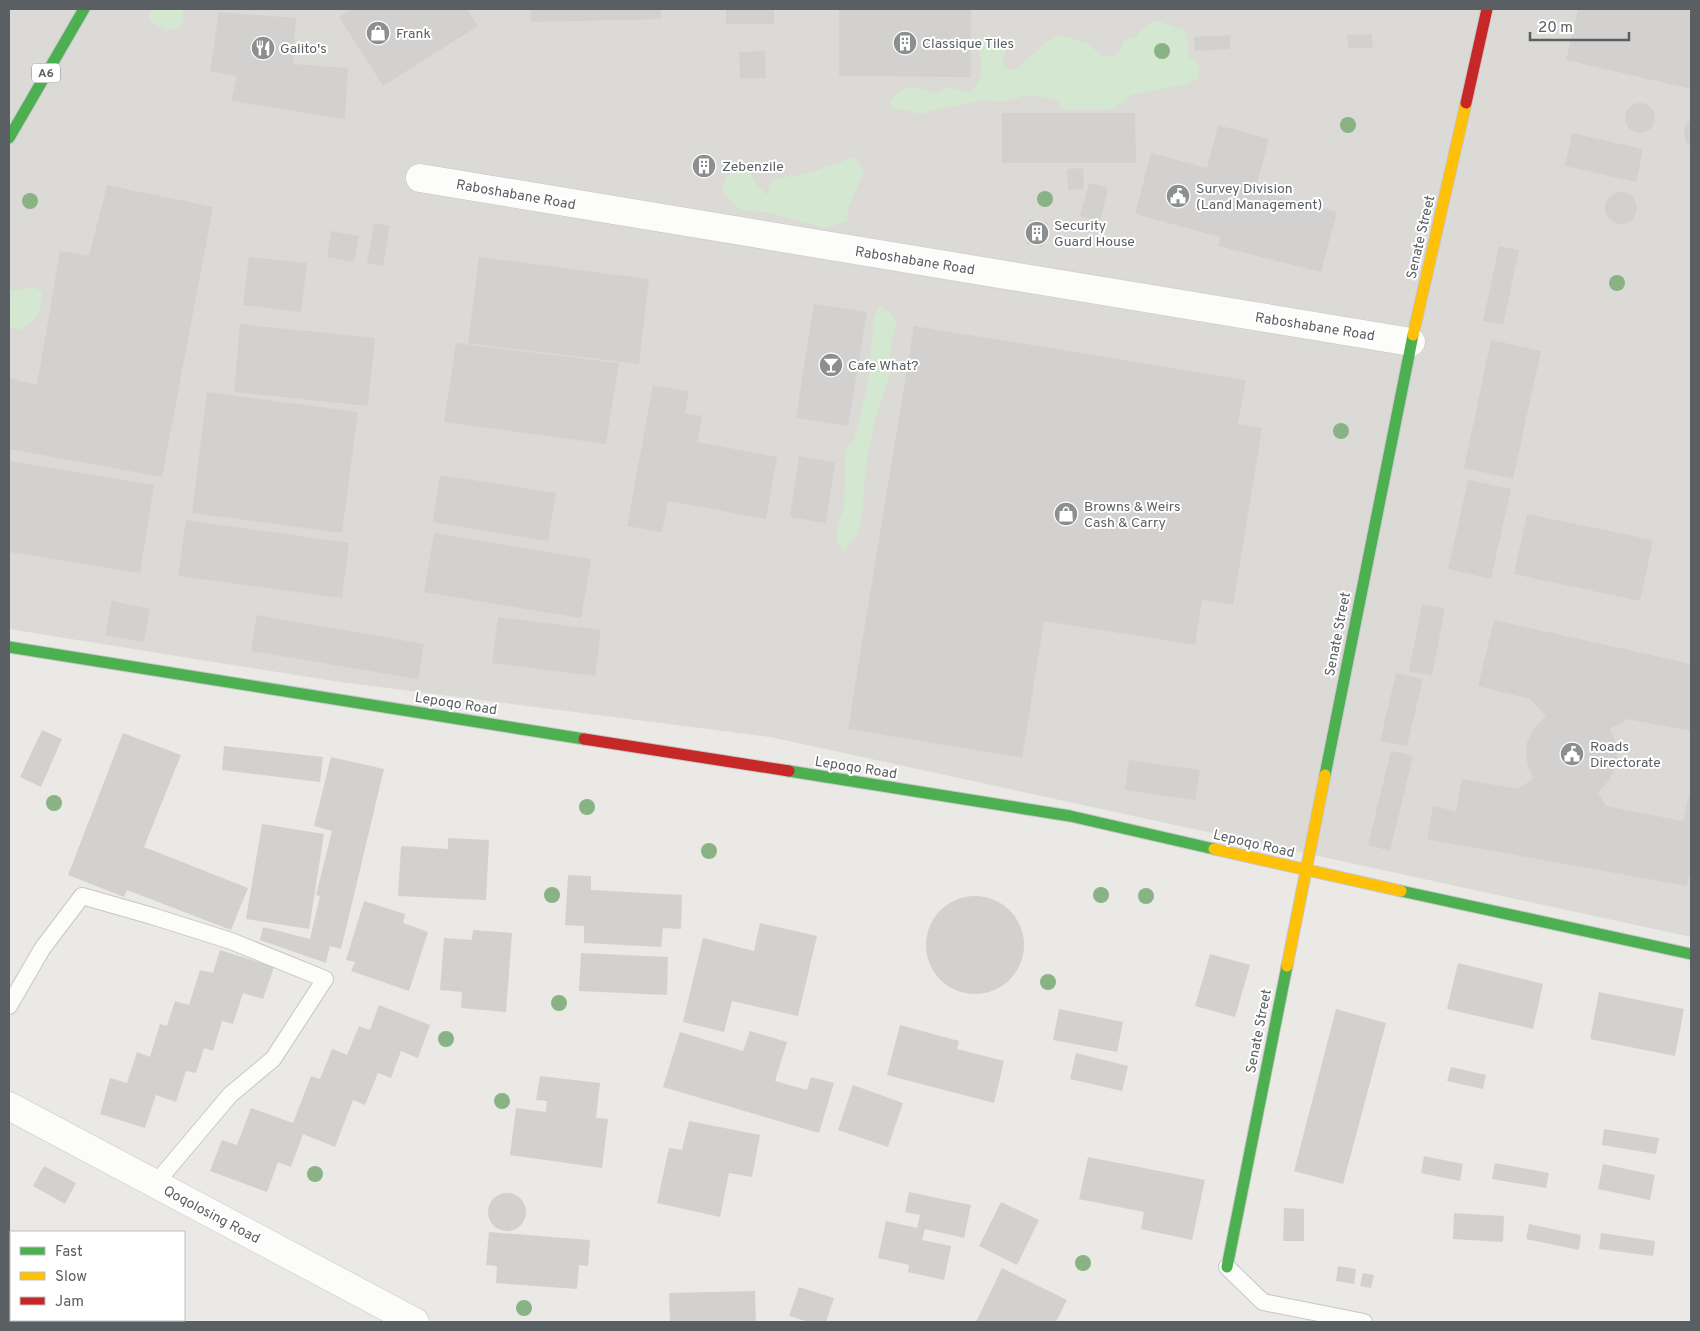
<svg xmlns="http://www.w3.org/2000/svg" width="1700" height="1331" font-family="Overpass,sans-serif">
<rect width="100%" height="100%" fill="#eae9e5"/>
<!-- industrial -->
<path fill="#dbdad6" d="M9,9H1691V937L770,737L333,681L9,629Z"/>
<!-- green -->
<path fill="#d4e7d0" d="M149,9H185L183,12L182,27L166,31L154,24L149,19Z
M1157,20L1185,31L1188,44L1189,57L1199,65L1198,78L1188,84L1131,95L1122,103L1109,110H1063L1060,107L1061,103L1045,97L1023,96L1005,102L984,100L935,110L922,114L893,108L889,103C901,83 915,85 934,94L946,88L970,92C985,81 982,62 978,46L989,34L1007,46L1002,60L1006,69L1016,70L1047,41L1061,35C1069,38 1077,40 1085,43C1100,50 1097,61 1118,54L1125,39L1136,38L1141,30Z
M855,157L864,172L848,209L847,221L825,228L766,212L745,211L737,208L722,190L725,180L734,166L748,170L759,187L769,196V186L776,179L809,173Z
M33,286L42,292C40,314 38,318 21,330L9,328V290L17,291Z
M880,305L891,314L897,323L891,341L890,375L876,415L866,464L862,516L858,534L843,552L837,543V528L844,507L846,450L853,441L860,419L868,379L874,318Z"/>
<!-- building -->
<path fill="#d2d1cf" d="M352,9H467L478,26L383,86L339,17Z
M530,9H661V19L531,22Z
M726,9H774V24H726Z
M839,9H971V77L839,76Z
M1578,9H1691V89L1566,60Z
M219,12L296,18L293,64L348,68L345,119L231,101L237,76L210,71Z
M1372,34L1373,48H1348L1347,35Z
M1230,35V49L1195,51L1194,37Z
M765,51L766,78L740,79L739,52Z
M1625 118a15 15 0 1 1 30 0a15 15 0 1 1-30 0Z
M1002,113H1135L1136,163H1002Z
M1691,119V147L1686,142L1684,132L1685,126Z
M1218,125L1269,139L1255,191L1337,212L1321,272L1218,246L1220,237L1135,214L1151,153L1207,168Z
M1572,133L1643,149L1636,182L1565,166Z
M692 166a12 12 0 1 1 24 0a12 12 0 1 1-24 0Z
M1083,168L1084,189L1068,190L1067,169Z
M1089,183L1108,188L1100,222L1080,216Z
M107,185L213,207L162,477L9,449V378L37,385L60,251L89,256Z
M1605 208a16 16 0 1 1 32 0a16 16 0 1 1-32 0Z
M1030,219L1048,222L1043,247L1026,244Z
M374,223L390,226L383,266L367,263Z
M331,231L359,236L354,262L327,257Z
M1499,246L1519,250L1503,325L1483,321Z
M249,257L307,263L301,312L243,305Z
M479,257L649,279L639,364L468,343Z
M814,304L867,312L848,426L796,418Z
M240,324L375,338L368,406L234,392Z
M914,326L1246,380L1238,424L1262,428L1233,605L1202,600L1195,645L1044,621L1022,758L848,729Z
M1491,340L1541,351L1513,479L1464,468Z
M456,343L619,363L606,444L444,422Z
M653,385L689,391L685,413L702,416L697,442L777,457L766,519L668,501L662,532L627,526Z
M207,392L358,412L342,533L192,513Z
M799,456L835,462L826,523L790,517Z
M9,461L154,485L140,573L9,552Z
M440,475L556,493L548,541L433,522Z
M1468,480L1511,489L1491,579L1448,569Z
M1527,514L1653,540L1640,601L1514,574Z
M186,520L349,543L342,598L178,576Z
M434,533L591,559L581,618L424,592Z
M112,601L150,609L144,642L105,635Z
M1422,604L1445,608L1432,676L1409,671Z
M257,615L424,644L418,679L251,651Z
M498,617L601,630L595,676L492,663Z
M1494,620L1691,664V731L1628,719L1610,729L1617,745V763L1610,779L1598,792L1606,806L1683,821L1691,786V876L1689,875L1687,886L1427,839L1433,806L1456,811L1462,779L1517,789L1533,779L1527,763L1526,745L1533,729L1546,716L1530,699L1478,686Z
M1396,673L1423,679L1407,746L1380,741Z
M42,730L62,739L41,787L20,777Z
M123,733L181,755L144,847L248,888L231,930L127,890L124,897L68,875Z
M224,746L323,757L320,782L222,770Z
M1391,751L1413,756L1390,851L1368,845Z
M331,757L384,769L341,949L330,946L326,963L260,940L263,927L310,939L320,896L316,895L332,831L314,826Z
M1129,760L1200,770L1195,800L1125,790Z
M262,824L324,834L309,929L246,919Z
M448,838L489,840L486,900L398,896L401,846L448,849Z
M568,875L591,876V890L682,895L681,929L663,928L661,947L584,943V926L565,925Z
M926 945a49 49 0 1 1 98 0a49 49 0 1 1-98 0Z
M364,901L405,914L403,923L428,932L409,991L351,971L355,962L346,960Z
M760,923L817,936L798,1016L732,1001L724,1032L683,1022L703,938L754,951Z
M473,930L512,933L506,1012L461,1008L462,992L440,990L444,938L472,940Z
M220,950L274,967L263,999L243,993L233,1024L222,1021L213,1051L204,1048L196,1073L186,1071L176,1102L156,1095L145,1128L100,1114L110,1078L127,1083L137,1052L150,1057L160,1024L167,1026L175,1001L189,1005L200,970L213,973Z
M581,953L668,957L667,995L579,991Z
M1210,954L1250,965L1235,1017L1195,1006Z
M1458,963L1543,984L1533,1029L1447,1009Z
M1599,992L1684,1009L1675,1056L1590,1039Z
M379,1005L430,1025L418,1058L401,1051L391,1078L378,1073L365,1105L353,1100L335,1147L303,1134L291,1167L278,1162L267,1192L210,1171L222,1140L237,1145L251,1108L293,1123L311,1076L320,1079L332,1049L347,1055L359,1026L370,1030Z
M1059,1009L1123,1022L1117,1052L1053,1040Z
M1336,1009L1386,1023L1343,1184L1294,1171Z
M900,1025L959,1041L957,1049L1004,1061L994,1103L887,1075Z
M750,1031L787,1042L775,1081L807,1090L811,1077L834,1083L819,1133L663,1087L680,1032L743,1051Z
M1076,1053L1128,1066L1122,1091L1070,1079Z
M1451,1067L1486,1075L1483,1089L1447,1081Z
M540,1076L600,1083L596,1118L608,1119L602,1168L510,1155L516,1108L546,1112L547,1101L536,1100Z
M853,1085L903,1103L888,1147L838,1130Z
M689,1121L760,1135L752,1177L729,1173L720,1217L657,1203L669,1148L682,1150Z
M1604,1129L1659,1138L1656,1154L1602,1145Z
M1424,1156L1463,1164L1460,1181L1421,1173Z
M1088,1157L1205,1180L1192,1240L1141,1229L1144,1212L1079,1199Z
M1495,1163L1549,1173L1546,1188L1492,1179Z
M1603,1164L1655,1175L1650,1200L1598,1189Z
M44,1166L76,1183L65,1204L33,1186Z
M909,1192L971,1205L964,1238L925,1229L922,1240L951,1246L944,1280L908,1272L909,1265L878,1258L886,1221L917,1228L920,1215L905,1212Z
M488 1212a19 19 0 1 1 38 0a19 19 0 1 1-38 0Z
M1001,1202L1039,1220L1017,1265L979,1246Z
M1284,1208L1304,1209V1241H1283Z
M1454,1213L1504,1216L1503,1242L1453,1239Z
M1529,1224L1581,1235L1579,1250L1526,1239Z
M489,1232L590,1240L588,1266L579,1265L577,1289L496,1283L497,1266L486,1265Z
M1601,1233L1655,1241L1653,1256L1599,1249Z
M1338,1266L1356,1269L1354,1284L1336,1281Z
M1002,1268L1067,1300L1056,1322H976Z
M1363,1273L1374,1275L1371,1288L1360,1286Z
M799,1287L834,1298L826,1322H809L789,1316Z
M755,1291L756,1322H670L669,1293Z"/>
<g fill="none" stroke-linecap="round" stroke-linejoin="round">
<!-- lane casing -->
<g stroke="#c6c6c6" stroke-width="18">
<path id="lane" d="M9,1006L42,949L82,896L152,916L231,941L325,979L273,1059L230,1095L155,1184
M1227,1267L1263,1302L1364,1322"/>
</g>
<!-- street casing -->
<g stroke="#c6c6c6" stroke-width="29">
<path id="street" d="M420,178L1411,342
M9,1106L415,1322"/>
</g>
<!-- fast casing -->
<g stroke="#c7c7c7" stroke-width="13">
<path id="fast" d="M9,138L84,9
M9,647L584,739
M789,771L1070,816L1214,849
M1325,775L1413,335
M1401,891L1691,954
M1227,1267L1287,966"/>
</g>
<!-- slow casing -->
<g stroke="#c7c7c7" stroke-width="13">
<path id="slow" d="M1413,335L1466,103
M1214,849L1401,891
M1287,966L1325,775"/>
</g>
<!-- jam casing -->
<g stroke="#c7c7c7" stroke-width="13">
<path id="jam" d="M1466,103L1487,9
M584,739L789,771"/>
</g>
<!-- lane -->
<use href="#lane" stroke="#fcfcfb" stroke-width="16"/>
<!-- street -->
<use href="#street" stroke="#fcfcfb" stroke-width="28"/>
<!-- fast -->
<use href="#fast" stroke="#4caf50" stroke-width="11"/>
<!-- slow -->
<use href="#slow" stroke="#ffc107" stroke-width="11"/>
<!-- jam -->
<use href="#jam" stroke="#c62828" stroke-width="11"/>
</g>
<!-- trees -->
<g fill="#89b385">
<circle cx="1162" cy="51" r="8"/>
<circle cx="1348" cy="125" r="8"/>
<circle cx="1045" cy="199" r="8"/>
<circle cx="30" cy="201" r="8"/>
<circle cx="1617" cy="283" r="8"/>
<circle cx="1341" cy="431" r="8"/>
<circle cx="54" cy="803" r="8"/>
<circle cx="587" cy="807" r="8"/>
<circle cx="709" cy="851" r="8"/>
<circle cx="552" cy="895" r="8"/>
<circle cx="1101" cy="895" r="8"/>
<circle cx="1146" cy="896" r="8"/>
<circle cx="1048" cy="982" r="8"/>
<circle cx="559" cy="1003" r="8"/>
<circle cx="446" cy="1039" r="8"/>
<circle cx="502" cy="1101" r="8"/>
<circle cx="315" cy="1174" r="8"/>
<circle cx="1083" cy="1263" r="8"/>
<circle cx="524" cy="1308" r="8"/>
</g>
<!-- icons -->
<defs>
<g id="shop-disc" transform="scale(1.25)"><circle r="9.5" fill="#8c8f90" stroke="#fff"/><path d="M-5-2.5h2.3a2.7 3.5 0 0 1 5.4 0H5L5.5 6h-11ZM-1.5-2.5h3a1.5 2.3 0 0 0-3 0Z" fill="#fff"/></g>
<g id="building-disc" transform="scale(1.25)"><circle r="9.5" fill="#8c8f90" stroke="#fff"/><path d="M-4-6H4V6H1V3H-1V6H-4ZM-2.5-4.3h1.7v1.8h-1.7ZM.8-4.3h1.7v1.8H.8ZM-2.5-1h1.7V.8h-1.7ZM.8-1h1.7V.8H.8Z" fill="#fff"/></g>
<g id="restaurant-disc" transform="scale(1.25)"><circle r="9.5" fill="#8c8f90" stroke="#fff"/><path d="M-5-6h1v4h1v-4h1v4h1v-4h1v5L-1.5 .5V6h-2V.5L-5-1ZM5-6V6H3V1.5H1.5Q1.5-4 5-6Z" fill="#fff"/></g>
<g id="civic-disc" transform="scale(1.25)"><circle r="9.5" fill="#8c8f90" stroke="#fff"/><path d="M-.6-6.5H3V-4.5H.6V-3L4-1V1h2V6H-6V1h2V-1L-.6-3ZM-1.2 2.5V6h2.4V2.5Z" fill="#fff"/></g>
<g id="bar-disc" transform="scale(1.25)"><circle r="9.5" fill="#8c8f90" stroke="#fff"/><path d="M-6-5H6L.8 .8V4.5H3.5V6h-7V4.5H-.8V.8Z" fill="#fff"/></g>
</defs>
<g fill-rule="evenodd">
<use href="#shop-disc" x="378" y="33"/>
<use href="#building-disc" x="905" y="43"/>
<use href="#restaurant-disc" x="263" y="48"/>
<use href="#building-disc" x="704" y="166"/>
<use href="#civic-disc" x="1178" y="196"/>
<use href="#building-disc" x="1037" y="233"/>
<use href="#bar-disc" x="831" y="365"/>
<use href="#shop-disc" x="1066" y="514"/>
<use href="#civic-disc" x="1572" y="754"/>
</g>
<g text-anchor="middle" stroke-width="4" stroke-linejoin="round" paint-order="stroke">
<!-- shield labels -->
<rect fill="#fff" stroke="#8c8f92" stroke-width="1" x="32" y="63.5" width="28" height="19" rx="4"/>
<g font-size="12" font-weight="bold" fill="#5a5f63">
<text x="46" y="77">A6</text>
</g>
<!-- poi labels -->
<g font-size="14" fill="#5a5f63" stroke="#fff" text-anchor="start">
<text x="396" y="38">Frank</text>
<text x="922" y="48">Classique Tiles</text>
<text x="280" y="53">Galito's</text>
<text x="722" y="171">Zebenzile</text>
<text x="1196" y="193">Survey Division<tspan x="1196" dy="16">(Land Management)</tspan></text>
<text x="1054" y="230">Security<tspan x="1054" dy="16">Guard House</tspan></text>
<text x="848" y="370">Cafe What?</text>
<text x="1084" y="511">Browns &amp; Weirs<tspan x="1084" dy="16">Cash &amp; Carry</tspan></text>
<text x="1590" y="751">Roads<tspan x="1590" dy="16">Directorate</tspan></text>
</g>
<!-- street labels -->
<g font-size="14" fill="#5a5f63" stroke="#fff">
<text transform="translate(516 194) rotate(10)" y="5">Raboshabane Road</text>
<text transform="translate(1420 237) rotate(-77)" y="5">Senate Street</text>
<text transform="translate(915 260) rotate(9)" y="5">Raboshabane Road</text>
<text transform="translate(1315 326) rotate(9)" y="5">Raboshabane Road</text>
<text transform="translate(1337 634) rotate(-79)" y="5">Senate Street</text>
<text transform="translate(456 703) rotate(9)" y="5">Lepoqo Road</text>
<text transform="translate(856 767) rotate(9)" y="5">Lepoqo Road</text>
<text transform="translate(1254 843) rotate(13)" y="5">Lepoqo Road</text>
<text transform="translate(1258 1031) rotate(-79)" y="5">Senate Street</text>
<text transform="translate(212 1214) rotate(28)" y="5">Qoqolosing Road</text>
</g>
</g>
<!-- border -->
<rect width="1700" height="1331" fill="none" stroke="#5a5f63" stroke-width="20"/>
<!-- legend -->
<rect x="10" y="1231" width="175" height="90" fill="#ffffff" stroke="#bdbfc1"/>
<rect x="20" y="1247" width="25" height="8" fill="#4caf50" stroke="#bdbfc1"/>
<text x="55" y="1256" font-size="15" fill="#5a5f63">Fast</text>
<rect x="20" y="1272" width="25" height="8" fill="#ffc107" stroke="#bdbfc1"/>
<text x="55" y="1281" font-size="15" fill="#5a5f63">Slow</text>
<rect x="20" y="1297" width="25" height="8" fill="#c62828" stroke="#bdbfc1"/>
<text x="55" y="1306" font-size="15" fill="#5a5f63">Jam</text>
<!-- scale -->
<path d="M1530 32v8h99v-8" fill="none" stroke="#5a5f63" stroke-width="2.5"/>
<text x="1538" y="32" font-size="15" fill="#5a5f63" stroke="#ffffff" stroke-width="4" paint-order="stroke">20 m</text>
</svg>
